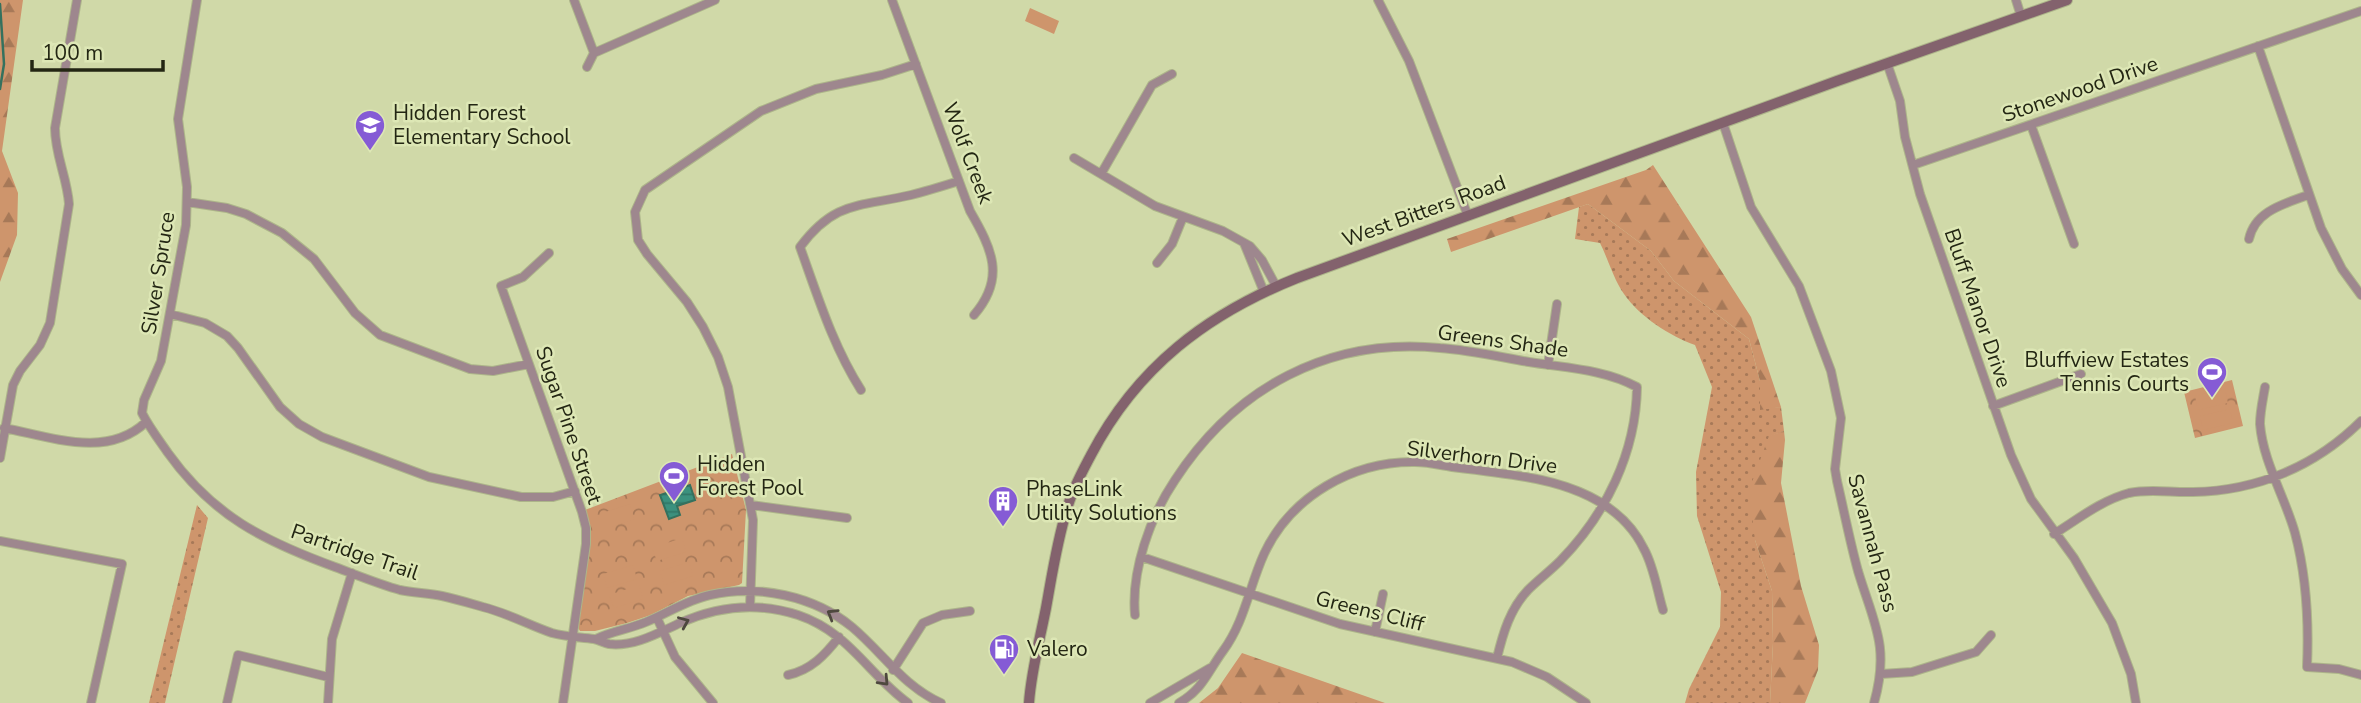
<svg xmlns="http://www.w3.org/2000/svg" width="2361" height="703" font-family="'Nunito Sans',sans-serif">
<defs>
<pattern id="grass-dots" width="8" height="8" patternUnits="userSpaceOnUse" patternTransform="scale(1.75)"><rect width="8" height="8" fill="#ce956c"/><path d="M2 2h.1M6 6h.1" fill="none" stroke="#a77958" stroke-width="1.8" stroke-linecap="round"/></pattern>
<pattern id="forest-firs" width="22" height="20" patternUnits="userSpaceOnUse" patternTransform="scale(1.75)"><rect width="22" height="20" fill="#ce956c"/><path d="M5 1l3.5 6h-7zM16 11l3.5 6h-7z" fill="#a77958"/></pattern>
<pattern id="park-crowns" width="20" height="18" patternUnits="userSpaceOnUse" patternTransform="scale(1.75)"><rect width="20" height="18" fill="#ce956c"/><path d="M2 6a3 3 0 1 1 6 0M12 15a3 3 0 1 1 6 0" fill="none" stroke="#a77958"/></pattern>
<pattern id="water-rules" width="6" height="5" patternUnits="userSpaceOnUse" patternTransform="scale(1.75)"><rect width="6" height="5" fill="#3b917e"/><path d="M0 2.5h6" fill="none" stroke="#317666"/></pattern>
</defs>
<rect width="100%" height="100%" fill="#d0d9a8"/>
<!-- grass -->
<path fill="url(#grass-dots)" d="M1588,204L1651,251L1674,281L1749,339L1760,381V409L1781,407L1784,431L1769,437L1755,540L1772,591L1773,643L1770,703H1685L1689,689L1720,627L1721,592L1697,516L1696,472L1712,387L1695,345C1670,336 1640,317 1624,294C1614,280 1608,259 1600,243L1575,239L1579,207Z
M197,505L208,518L165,703H149Z"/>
<!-- forest -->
<path fill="url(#forest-firs)" d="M0,0H23L2,151L18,193L17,235L0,282Z
M1653,165L1751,317L1781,407L1760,410V381L1749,339L1674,281L1651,251L1588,204L1451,252L1447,239L1646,170Z
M1784,431L1785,440L1781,483L1801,586L1819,645L1818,670L1805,703H1770L1773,643L1772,591L1755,540L1749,490L1769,436Z
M1242,653L1385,703H1199L1218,688Z"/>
<!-- park -->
<path fill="url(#park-crowns)" d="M2232,380L2243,426L2195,438L2184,392Z
M732,454L746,510L742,583L739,585L688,596L651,615L627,623L595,631H580L577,626L585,510Z"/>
<!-- garden -->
<path fill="#ce956c" d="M1030,8L1059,21L1054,34L1025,21Z
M2225,389L2228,403L2198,410L2195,396Z
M2230,409L2233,423L2203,430L2200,416Z
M630,504L634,519L610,527L605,512Z
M682,538L686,552L657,561L652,548Z
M689,562L693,576L664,585L660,571Z
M633,565L637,579L607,588L603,574Z
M639,585L643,599L614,608L609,595Z"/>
<!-- water -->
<path fill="url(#water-rules)" stroke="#34715e" stroke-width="2" d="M690,485L695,500L677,506L680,515L669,519L660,495Z"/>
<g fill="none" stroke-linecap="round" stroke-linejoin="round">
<!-- stream -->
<path stroke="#34715e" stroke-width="2.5" d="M0,4L4,64L0,89"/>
<!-- street casing -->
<g stroke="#adb58a" stroke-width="10">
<path id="street" d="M197,0L178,119L187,187L186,225L161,361L144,400L142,413C149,427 159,440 168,453C213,516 264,541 335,567C357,575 378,584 400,590C414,593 428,593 442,596C456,599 469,603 483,607C507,613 529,625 552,633C566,637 580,637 594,639C599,640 604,643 609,644C634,647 658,633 680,623C718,606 758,602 798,615C849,632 868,674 908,703
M574,0L594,53
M892,0L970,211C992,249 1006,278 974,315
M1378,0L1409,61L1468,216
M2016,0L2021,16
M2258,46L2321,228L2342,269L2361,295
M1887,63L1900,101L1905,137L1920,194L2011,455L2031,499L2074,558L2112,623L2131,674L2136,703
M587,67L594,53L715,0
M1723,123L1751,207L1799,286L1831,371L1841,418L1835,469L1837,481C1844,511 1850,542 1858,571C1874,624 1890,646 1874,703
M2031,125L2074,244
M1074,158L1155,206L1223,231L1250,246L1262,260L1276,286
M1913,165L2361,11
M1101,174L1152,85L1172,74
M187,202L227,208L246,214L282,233L314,259L355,313L380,335L470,369L493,371L529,364
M2249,239C2255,211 2284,204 2308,195
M1244,243L1264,292
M549,253L523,277L501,286L582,512L586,528V544L563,703
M1157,263L1172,244L1183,217
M170,314L205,323L227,336L238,348L280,407L299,424L322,437L429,477L521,497H553L575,491
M1548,365L1557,304
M2265,387C2263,399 2260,412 2260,424C2263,462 2285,497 2295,533C2307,578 2309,621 2307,667L2339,669L2361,675
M861,390C833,346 818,297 800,247C835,200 860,207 911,195C927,191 943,186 959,181
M1993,406L2081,374
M4,428C51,437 107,459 146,422
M0,458L13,385L20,371L40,345L50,323L69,204C67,177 55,155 55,128L77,0
M751,505L847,518
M2054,534C2078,519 2102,500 2129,493C2151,488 2172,493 2193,492C2257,491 2316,466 2361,421
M0,541L122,564L91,703
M1142,557L1340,624L1512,662L1547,677L1586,703
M750,607L753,520L728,387L718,357L703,327L687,302L647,254L638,240L635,212L645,190L761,111L816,89L882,75L916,64
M1135,615C1131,571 1150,517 1175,480C1235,388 1328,337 1440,348C1470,350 1500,357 1529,362C1565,368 1604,369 1637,387C1636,453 1606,514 1560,561C1550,571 1538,580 1528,590C1510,609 1503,633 1497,658
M657,618L675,657L713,703
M1375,632L1383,594
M596,639C612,631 629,629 646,622C668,613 687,600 710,595C758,584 814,596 852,627C883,653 903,686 941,703
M893,670L923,623L942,615L970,611
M1881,674L1912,672L1976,652L1991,635
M788,675C811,670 825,655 839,637
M227,703L238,655L328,677
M328,703L332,639L352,573
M1150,703L1210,668
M1179,703C1203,689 1207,673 1223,651C1245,621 1249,587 1264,554C1291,496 1353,461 1415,462C1427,462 1440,465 1452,467C1477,470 1502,473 1526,477C1573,485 1622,503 1644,549C1654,567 1657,590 1663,610"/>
</g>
<!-- secondary casing -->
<g stroke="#adb58a" stroke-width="12">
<path id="secondary" d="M1029,703C1031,672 1040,639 1046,608C1052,575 1057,541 1067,509C1072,490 1082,472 1091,455C1137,367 1207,314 1297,278L1837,81L2067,0"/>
</g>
<!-- street -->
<use href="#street" stroke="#9e878e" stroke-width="8"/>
<!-- secondary -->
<use href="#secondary" stroke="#83626d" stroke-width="10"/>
</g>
<!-- one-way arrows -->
<defs><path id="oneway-chevron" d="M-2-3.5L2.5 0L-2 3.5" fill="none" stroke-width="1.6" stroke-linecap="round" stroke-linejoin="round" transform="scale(1.75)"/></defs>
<g stroke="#4e483e">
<use href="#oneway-chevron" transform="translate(832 614) rotate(-149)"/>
<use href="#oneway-chevron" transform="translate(684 622) rotate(-23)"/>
<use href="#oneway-chevron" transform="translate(884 681) rotate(47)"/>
</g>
<!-- icons -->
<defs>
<g id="school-pin" transform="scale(1.575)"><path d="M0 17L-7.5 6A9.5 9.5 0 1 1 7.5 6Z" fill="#855bd5" stroke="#dde7b5"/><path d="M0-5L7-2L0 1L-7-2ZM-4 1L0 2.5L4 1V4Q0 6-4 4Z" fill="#fff"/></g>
<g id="stadium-pin" transform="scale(1.575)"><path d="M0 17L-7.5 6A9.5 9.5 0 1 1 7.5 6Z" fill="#855bd5" stroke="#dde7b5"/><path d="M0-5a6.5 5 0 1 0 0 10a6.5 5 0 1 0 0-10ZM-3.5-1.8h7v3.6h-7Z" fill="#fff"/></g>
<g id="building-pin" transform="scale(1.575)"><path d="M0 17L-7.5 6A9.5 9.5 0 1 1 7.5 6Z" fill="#855bd5" stroke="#dde7b5"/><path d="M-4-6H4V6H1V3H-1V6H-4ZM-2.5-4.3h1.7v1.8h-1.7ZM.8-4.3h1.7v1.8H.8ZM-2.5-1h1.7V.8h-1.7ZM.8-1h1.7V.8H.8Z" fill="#fff"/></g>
<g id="fuel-pin" transform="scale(1.575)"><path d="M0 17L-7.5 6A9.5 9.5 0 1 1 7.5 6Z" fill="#855bd5" stroke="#dde7b5"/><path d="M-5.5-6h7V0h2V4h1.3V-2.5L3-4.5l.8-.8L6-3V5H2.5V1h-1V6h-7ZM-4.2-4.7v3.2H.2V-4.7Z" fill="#fff"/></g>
</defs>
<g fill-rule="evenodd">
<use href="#school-pin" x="370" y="125"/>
<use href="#stadium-pin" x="2212" y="372"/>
<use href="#stadium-pin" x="674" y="476"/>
<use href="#building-pin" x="1003" y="501"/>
<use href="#fuel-pin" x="1004" y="649"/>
</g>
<g text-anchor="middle" stroke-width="5" stroke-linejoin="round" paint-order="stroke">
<!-- street labels -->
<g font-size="21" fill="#232613" stroke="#dde7b5">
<text transform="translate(2080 89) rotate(-19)" y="7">Stonewood Drive</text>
<text transform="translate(968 153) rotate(69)" y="7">Wolf Creek</text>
<text transform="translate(1424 211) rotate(-20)" y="7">West Bitters Road</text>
<text transform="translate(158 273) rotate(-81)" y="7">Silver Spruce</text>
<text transform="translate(1978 308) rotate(71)" y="7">Bluff Manor Drive</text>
<text transform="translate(1503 341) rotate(8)" y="7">Greens Shade</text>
<text transform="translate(569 425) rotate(71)" y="7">Sugar Pine Street</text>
<text transform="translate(1482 457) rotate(7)" y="7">Silverhorn Drive</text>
<text transform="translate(1873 543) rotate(75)" y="7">Savannah Pass</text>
<text transform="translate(355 552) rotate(19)" y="7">Partridge Trail</text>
<text transform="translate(1370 611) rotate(14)" y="7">Greens Cliff</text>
</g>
<!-- poi labels -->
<g font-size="21" fill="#232613" stroke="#dde7b5" text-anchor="start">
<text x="393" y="120">Hidden Forest<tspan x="393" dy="24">Elementary School</tspan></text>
<text x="2189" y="367" text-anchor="end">Bluffview Estates<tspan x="2189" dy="24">Tennis Courts</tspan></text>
<text x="697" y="471">Hidden<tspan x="697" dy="24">Forest Pool</tspan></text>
<text x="1026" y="496">PhaseLink<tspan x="1026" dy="24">Utility Solutions</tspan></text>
<text x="1027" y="656">Valero</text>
</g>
</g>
<!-- scale -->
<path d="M32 60v10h131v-10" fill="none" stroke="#232613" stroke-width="3.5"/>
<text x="42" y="60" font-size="21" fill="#232613" stroke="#dde7b5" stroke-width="5" paint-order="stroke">100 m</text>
</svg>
